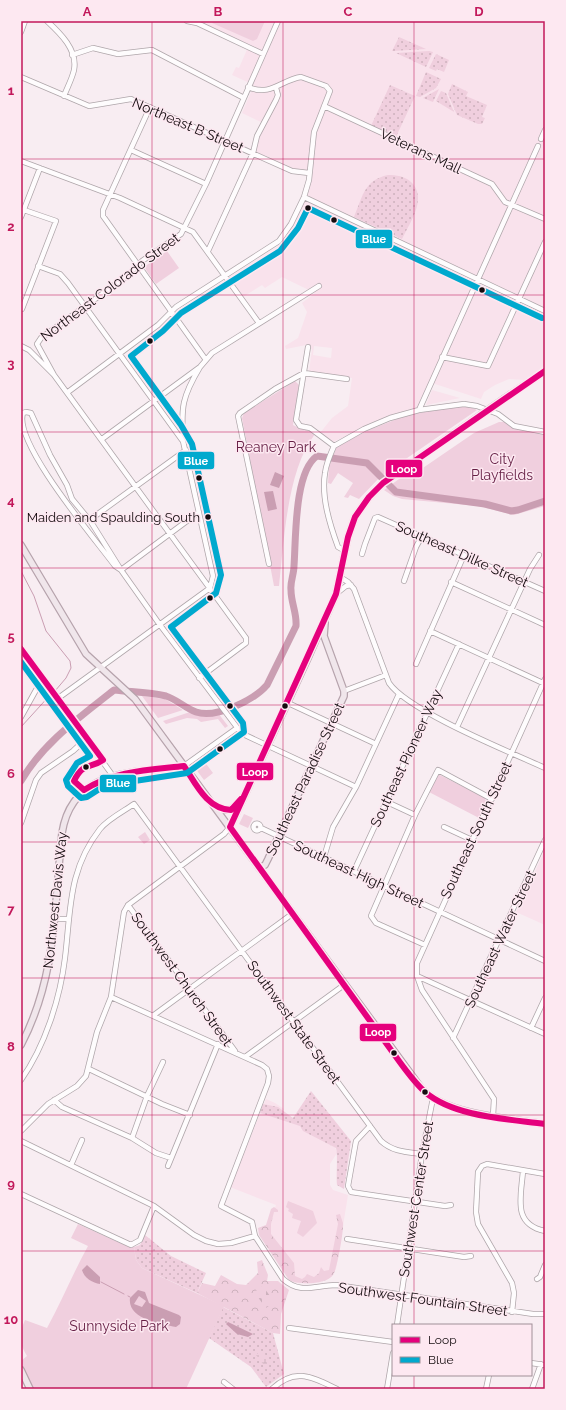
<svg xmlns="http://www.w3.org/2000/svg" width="566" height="1410" font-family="Raleway,sans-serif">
<defs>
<pattern id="grass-dots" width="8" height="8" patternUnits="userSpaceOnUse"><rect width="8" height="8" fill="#f0cfde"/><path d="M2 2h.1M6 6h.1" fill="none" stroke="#cdb1bd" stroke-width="1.8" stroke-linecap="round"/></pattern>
<pattern id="forest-crowns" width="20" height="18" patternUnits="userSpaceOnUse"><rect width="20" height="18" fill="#f0cfde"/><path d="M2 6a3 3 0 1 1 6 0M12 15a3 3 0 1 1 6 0" fill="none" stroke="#cdb1bd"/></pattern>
<pattern id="wetland-marsh" width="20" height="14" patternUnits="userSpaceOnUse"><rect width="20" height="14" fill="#f0cfde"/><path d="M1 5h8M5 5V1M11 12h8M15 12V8" fill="none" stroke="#cdb1bd"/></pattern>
<pattern id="cemetery-stones" width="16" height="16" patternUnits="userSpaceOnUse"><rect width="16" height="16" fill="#f0cfde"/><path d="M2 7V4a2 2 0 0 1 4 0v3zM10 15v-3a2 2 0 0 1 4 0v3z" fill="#cdb1bd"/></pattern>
</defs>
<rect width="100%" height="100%" fill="#f8edf2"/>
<!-- built -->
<path fill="#f9e2ec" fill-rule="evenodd" d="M201,21H545V365L525,380L509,379L495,385L484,392L481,399L429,382L417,408L389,416L333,442L320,433L332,418L348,406L352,378L309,372L312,349L306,345L286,349L285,346L298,338L307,312L302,303L315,293L282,277L265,288L262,285L243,297L229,277L277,247L288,235L308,193L313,171L293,169L254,152L255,145L265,124L242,113L254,85L232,75L236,67L239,68L249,45L200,23ZM314,346L332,348L331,358L313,355Z
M432,390L460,398L426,405Z
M545,850V925L516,912Z
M266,1099L275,1103L284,1109L281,1117L300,1125L335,1147L337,1153L330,1164V1185L333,1190L348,1195L336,1269L332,1276L307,1283H297L290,1281L263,1240L276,1205L230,1187Z"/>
<!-- grass -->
<path fill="url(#grass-dots)" d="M399,37L426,49L392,51Z
M429,51L433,52L426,67L396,53Z
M436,54L449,60L444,72L437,69L436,71L429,68Z
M426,72L441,79L436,88L420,97L416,96Z
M452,84L468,92L466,96L487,105L482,117L485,118L482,124H478L457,115L448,94Z
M390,85L415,96L395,139L370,128Z
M439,89L433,102L423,98Z
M441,91L446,93L454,112L436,101Z
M388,175C396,175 405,176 411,182C428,198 410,222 402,239L354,217C363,196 364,180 388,175Z
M311,1091L351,1141L344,1189L337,1185C336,1176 338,1155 336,1148L303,1131L300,1126L260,1113L263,1104L278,1107L293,1118Z
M145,1235L171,1256L206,1273L197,1293L142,1268L136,1260L134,1247L140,1245Z
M223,1307L273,1333L284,1374L266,1387L251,1367L209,1338Z"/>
<!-- forest -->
<path fill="url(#forest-crowns)" d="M274,1207L278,1210V1212H274L271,1224V1234L294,1263L295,1276L302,1279L305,1277L307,1274L314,1277L319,1273L321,1267L324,1271L329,1270L338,1224L336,1215L340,1214C341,1217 342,1220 343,1223C344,1230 337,1270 333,1275C326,1285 299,1285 289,1280L259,1235L258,1228L266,1225L271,1209Z
M262,1260L268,1275L267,1281H278L289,1290L281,1314L280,1334L273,1333L197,1293L202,1283L215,1286L221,1275L237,1284L246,1285L258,1273L257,1262Z"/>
<!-- wetland -->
<path fill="url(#wetland-marsh)" d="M259,1352L264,1353L267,1357V1369L256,1355Z"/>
<!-- cemetery -->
<path fill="url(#cemetery-stones)" d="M263,1286L274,1302L266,1308L254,1292Z"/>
<!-- park -->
<path fill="#f0cfde" d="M213,21H265L257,39L253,41L212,23Z
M167,251L179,268L156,284L144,267Z
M295,381L299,385L293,425C301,430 308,429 315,434C287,470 284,541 279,586H274L242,418L244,413Z
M465,405L477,410L381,476L359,499L350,495L348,498L344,497L353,483L338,473L331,484L328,483L329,466L337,446L369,430L407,415Z
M499,422H507L514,426L545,432V506L514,515L478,506L402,499L393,496L384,490L399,479L417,472L474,433Z
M142,696L165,699L183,710L158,718Z
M190,712L199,716L218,713L228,726L225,728L218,719L201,722L197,719L187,718L166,724L163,721Z
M204,761L213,773L204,780L195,768Z
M438,774L485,798L486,802L479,818L429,792Z
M244,814L253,818L248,828L239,824Z
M145,832L150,840L144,844L138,837Z
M288,1201L313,1211L317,1223L303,1237L297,1233L301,1221L292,1218L293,1214L288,1211L289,1209L286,1207Z
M78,1224L129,1247H134L136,1260L142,1268L224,1306L186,1389H33L21,1365V1361L27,1356C19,1344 19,1333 25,1320L47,1328C62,1301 73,1273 88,1246L71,1238Z"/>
<!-- water -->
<path fill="#ca9eb2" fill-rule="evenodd" d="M275,472L284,476L279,488L270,485Z
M273,491L277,509L268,511L264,492Z
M87,1265L100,1277V1284C93,1283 84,1278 82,1270Z
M138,1290L145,1292L149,1303L179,1315L181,1317L180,1324L176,1327C161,1324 127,1319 130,1298ZM139,1296L146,1301L142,1307L134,1304Z
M228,1322L253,1334L248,1337L237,1334L226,1324Z"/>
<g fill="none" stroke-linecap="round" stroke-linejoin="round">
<!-- stream -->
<path stroke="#ca9eb2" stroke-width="1" d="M21,571L34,596L46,631L70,661L71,668L66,678L55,691
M21,727L51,694
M101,1282L124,1294
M128,1296L130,1297"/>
<!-- river -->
<path stroke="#ca9eb2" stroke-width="7" d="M21,781C43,743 80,717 114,690C131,692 149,692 166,696C176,699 185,708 196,712C216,719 254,700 267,685L296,626C297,613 291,603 291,590C290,582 294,574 294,566C296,539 294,472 317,456L367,463L396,492L485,504L511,511L518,510L545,501"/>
<!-- minor casing -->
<g stroke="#afa6aa" stroke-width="6">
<path id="minor" d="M47,21C60,33 78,50 74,70C72,79 67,88 64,96
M187,21L197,23L263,54
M21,32L25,21
M72,55L93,48L118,54L152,50L244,98
M21,77L89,106L131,99L292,171L309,173
M324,106L492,184L505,202L545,219
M150,107L103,210V216L206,360
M541,139L545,130
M131,150L206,184
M21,161L120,198L193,232L259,323
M304,197L545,311
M21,217L40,168
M208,251L253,153L257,136L276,100L278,95L276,88
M38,266L60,274L68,283L182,440
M22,309L56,221L24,210
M21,346L29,350L54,375
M308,347L296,420L300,426L310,428L334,446
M442,357L488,366L545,242
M68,392L158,325L176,307L279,241L291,224L304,197L309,180L314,132L330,91L326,86L301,77C281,80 271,97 248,87
M419,410L538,146
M102,439L200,367L212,353L319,286
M334,446L364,429L390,418L419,410L464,404L477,406L498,414L514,426L545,432
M334,446C330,455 326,464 325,473C321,497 330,525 338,547L345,551
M91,522L95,516L186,450
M362,554L365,544L375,518L378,517L545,591
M269,564L238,416L240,413L275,389L304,373L347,379
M121,570L115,566C96,540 13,443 23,413L26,412L31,413L50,455L67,485L72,499L91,522L121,570L160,625L239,730L245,735L356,787
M121,570L199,512
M340,577L348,582L354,589L389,683C408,711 510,752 545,768
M404,581L416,547L422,536
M451,582L545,625
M336,594L346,586L351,585
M430,631L543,683
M21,649L113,776
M416,664L464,555
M199,678L246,643V638L54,375L37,344L41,338L127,276L142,261L181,234L206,184L278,21
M344,691L386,675
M57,699L210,588L213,576L183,441C181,407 182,397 200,367
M288,703L376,744
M21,717L36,690L45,682
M457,727L530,569L539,555
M184,766L237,728
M387,802L415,815
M21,823L36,780L41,773L73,751L87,738
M253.5 827a3.5 3.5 0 1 1 7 0a3.5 3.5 0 1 1-7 0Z
M444,827L472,840
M261,828L545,961
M324,857L333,827L356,787L399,694
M354,871L459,644
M128,905L235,1051
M54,919H68
M425,945L376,923L371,916L415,815L438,770L492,799
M417,976L545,1034
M111,997L262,1065L267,1069L269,1076L268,1083L221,1206L252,1222L255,1236L283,1279C301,1295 315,1285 336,1285L533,1314H545
M154,1015L288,917
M531,1028L545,998
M453,1038L545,840
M245,1057L344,985
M89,1069L162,1104L190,1115
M21,1080C45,1046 60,999 65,958C71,909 68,870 100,829C108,819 124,811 134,804L381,1141C393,1152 407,1152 422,1154
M54,1100L62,1107L132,1138L156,1153L171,1158
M493,1116L494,1099L422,990L417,976V963L545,679
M370,1126L356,1141L348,1186L351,1192L445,1206L451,1205
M21,1131L48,1104L77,1086L86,1076L97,1032L111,997L124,912L128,905L224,834L230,827
M132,1138L147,1096L163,1062
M21,1141L154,1206L194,1235L206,1241L218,1244L231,1243L255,1236
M71,1165L82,1140
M168,1166L218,1044
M523,1171C521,1197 512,1224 545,1231
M21,1194L131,1245L140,1240L154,1206
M347,1239L464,1257L471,1256
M537,1279L540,1277L545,1265
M512,1312L514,1293L512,1283L478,1224L476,1212L478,1172L482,1166L487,1164L545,1174
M397,1325L422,1154L433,1098
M289,1328L393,1342
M531,1363L545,1365
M224,1382L233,1389
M272,1389C295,1367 312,1377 337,1389
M387,1389L393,1353
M486,1389L489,1375
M532,1389L541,1364"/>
</g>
<!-- major casing -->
<g stroke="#b6a3ac" stroke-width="8">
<path id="major" d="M505,398L545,371
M21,545L86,654L135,699L422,1089C446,1115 511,1119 545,1124
M215,806L220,809L230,810L239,803
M230,827L308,658L336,594L348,537L355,517L369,497L383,483L482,414
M259,868L265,865L268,859L344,696V691L324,636L325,623
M21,1045C57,976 54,908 62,833C72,769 133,773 184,766
M21,1370L30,1389"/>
</g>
<!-- minor -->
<use href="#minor" stroke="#fefcfd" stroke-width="4.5"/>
<!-- major -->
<use href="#major" stroke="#f0e6eb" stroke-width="5.5"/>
<!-- major-bridge casing -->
<g stroke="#b6a3ac" stroke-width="8" stroke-linecap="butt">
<path id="major-bridge" d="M482,414L505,398"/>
</g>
<!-- major-bridge -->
<use href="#major-bridge" stroke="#f0e6eb" stroke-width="5.5"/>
<!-- bus-1 casing -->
<g stroke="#fde8f1" stroke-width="9">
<path id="bus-1" d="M545,371L383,483L369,497L355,517L348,537L336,594L230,827L399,1061C407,1072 415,1083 425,1092C454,1117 508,1119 545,1124
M21,649L103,760C90,769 83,762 74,781L84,790C114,771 149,770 184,766C196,784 207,809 231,810L241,799"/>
</g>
<!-- bus-2 casing -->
<g stroke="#fde8f1" stroke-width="9">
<path id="bus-2" d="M21,662L90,756L77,763L66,780L68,786L81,798L87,797L101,788L115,784L187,773L244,732L243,723L171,627L216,593L221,575L192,444L181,425L131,356L163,331L181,313L280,251L298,228L308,208L542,318"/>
</g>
<!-- bus-1 -->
<use href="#bus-1" stroke="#e5007d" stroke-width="6"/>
<!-- bus-2 -->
<use href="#bus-2" stroke="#00a9ce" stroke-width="6"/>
</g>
<!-- grid -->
<path fill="none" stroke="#c2185b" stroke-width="1" stroke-opacity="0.55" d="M152,21V1389M283,21V1389M414,21V1325M21,159H545M21,295H545M21,432H545M21,568H545M21,705H545M21,842H545M21,978H545M21,1115H545M21,1251H545M414,1375V1389"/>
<!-- markers -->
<g fill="#150d10" stroke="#fde8f1" stroke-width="1.5">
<circle cx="308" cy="208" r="3.5"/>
<circle cx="334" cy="220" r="3.5"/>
<circle cx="482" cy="290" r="3.5"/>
<circle cx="150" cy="341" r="3.5"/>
<circle cx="199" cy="478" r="3.5"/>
<circle cx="208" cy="517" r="3.5"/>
<circle cx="210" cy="598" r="3.5"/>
<circle cx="230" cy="706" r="3.5"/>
<circle cx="285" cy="706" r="3.5"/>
<circle cx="220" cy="749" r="3.5"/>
<circle cx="86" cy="767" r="3.5"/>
<circle cx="394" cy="1053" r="3.5"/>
<circle cx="425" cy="1092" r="3.5"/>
</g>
<g text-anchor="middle" stroke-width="3" stroke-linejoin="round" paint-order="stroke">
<!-- bus labels -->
<g font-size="13" fill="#150d10" stroke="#fde8f1" text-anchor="end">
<text x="200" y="522">Maiden and Spaulding South</text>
</g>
<!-- street labels -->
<g font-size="14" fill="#150d10" stroke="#fde8f1">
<text transform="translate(188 125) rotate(23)" y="5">Northeast B Street</text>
<text transform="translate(421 151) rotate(25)" y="5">Veterans Mall</text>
<text transform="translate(110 287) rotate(-37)" y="5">Northeast Colorado Street</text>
<text transform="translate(462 554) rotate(24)" y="5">Southeast Dilke Street</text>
<text transform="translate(406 758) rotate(-65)" y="5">Southeast Pioneer Way</text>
<text transform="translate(305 779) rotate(-65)" y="5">Southeast Paradise Street</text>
<text transform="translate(476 830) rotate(-65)" y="5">Southeast South Street</text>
<text transform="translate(359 874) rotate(25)" y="5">Southeast High Street</text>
<text transform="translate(55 900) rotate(-84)" y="5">Northwest Davis Way</text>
<text transform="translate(500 939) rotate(-65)" y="5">Southeast Water Street</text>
<text transform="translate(182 979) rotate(54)" y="5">Southwest Church Street</text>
<text transform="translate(294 1022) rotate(54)" y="5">Southwest State Street</text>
<text transform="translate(416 1199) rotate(-81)" y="5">Southwest Center Street</text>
<text transform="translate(423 1299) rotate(8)" y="5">Southwest Fountain Street</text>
</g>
<!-- park labels -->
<g font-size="14" fill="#661f45" stroke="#fde8f1">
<text x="276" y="452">Reaney Park</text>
<text x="502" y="464">City<tspan x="502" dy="16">Playfields</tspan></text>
<text x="119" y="1331">Sunnyside Park</text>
</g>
</g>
<g stroke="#fde8f1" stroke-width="1.5">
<rect x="355" y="229" width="38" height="20" rx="4" fill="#00a9ce"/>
<rect x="177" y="451" width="38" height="19" rx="4" fill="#00a9ce"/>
<rect x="385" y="459" width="38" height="19" rx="4" fill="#e5007d"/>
<rect x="236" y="762" width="38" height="19" rx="4" fill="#e5007d"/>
<rect x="99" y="774" width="38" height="19" rx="4" fill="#00a9ce"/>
<rect x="359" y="1023" width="38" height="19" rx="4" fill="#e5007d"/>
</g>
<g font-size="11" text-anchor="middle" font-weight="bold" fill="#fff">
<text x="374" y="243">Blue</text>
<text x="196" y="465">Blue</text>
<text x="404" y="473">Loop</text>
<text x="255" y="776">Loop</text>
<text x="118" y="787">Blue</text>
<text x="378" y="1036">Loop</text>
</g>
<!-- border -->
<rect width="566" height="1410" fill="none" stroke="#fde8f1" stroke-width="44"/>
<!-- legend -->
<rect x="392" y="1324" width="140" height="52" fill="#fde8f1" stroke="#a09097"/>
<rect x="400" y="1337" width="20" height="6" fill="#e5007d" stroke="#a09097"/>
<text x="428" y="1344" font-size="12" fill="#150d10">Loop</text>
<rect x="400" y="1357" width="20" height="6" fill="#00a9ce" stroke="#a09097"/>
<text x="428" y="1364" font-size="12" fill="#150d10">Blue</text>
<rect x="22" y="22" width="522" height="1366" fill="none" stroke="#c2185b" stroke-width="1.5"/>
<g font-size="13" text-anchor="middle" font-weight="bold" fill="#c2185b">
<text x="87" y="16">A</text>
<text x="218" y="16">B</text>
<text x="348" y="16">C</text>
<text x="479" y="16">D</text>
<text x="11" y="95">1</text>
<text x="11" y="231">2</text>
<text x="11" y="368">3</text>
<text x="11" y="505">4</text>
<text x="11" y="641">5</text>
<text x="11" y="778">6</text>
<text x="11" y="914">7</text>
<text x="11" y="1051">8</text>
<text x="11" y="1188">9</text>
<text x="11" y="1324">10</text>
</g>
</svg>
